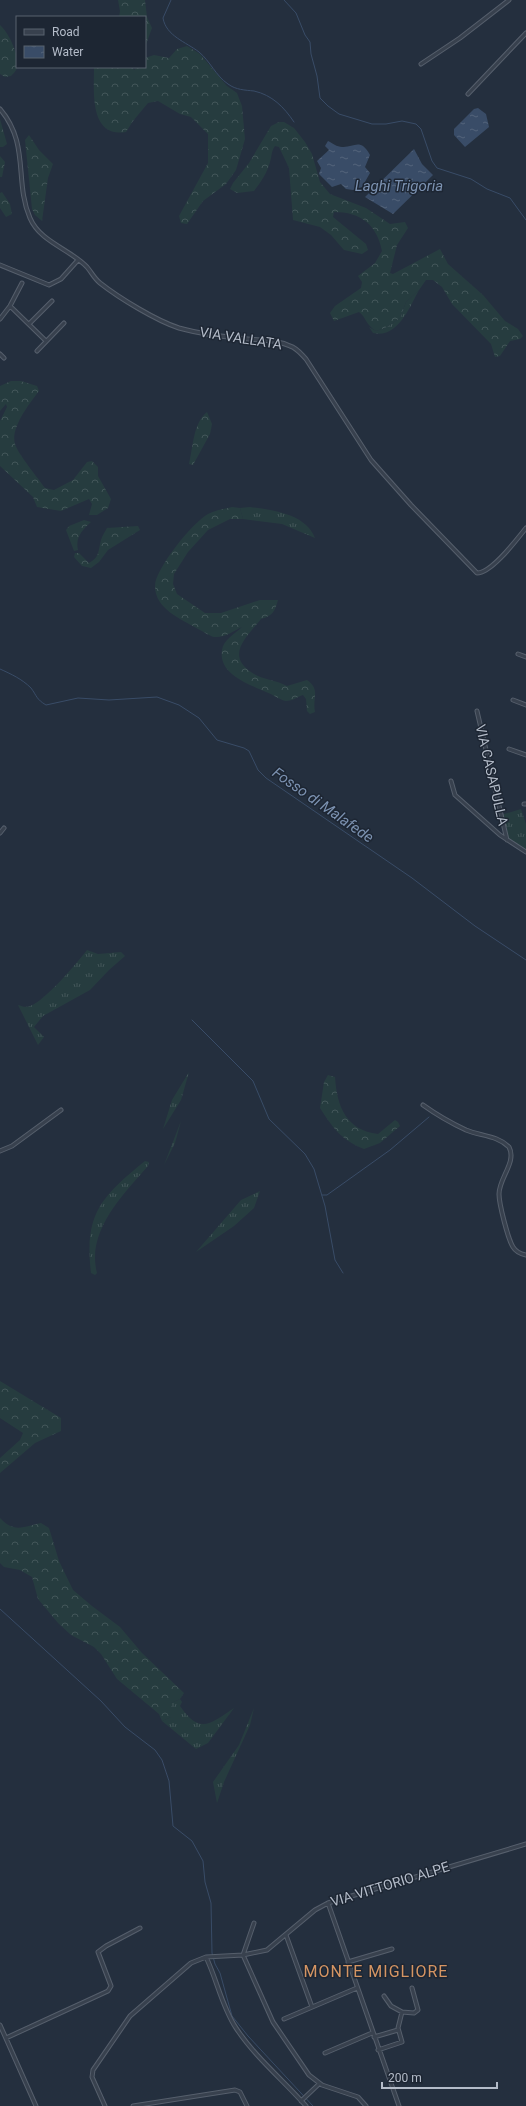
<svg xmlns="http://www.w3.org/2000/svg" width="526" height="2106" font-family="Roboto,sans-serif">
<defs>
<pattern id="grass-tufts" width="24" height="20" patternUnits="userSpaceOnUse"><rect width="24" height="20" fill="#263c3f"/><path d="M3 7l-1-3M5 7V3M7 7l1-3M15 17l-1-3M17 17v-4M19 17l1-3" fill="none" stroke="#435659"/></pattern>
<pattern id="forest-crowns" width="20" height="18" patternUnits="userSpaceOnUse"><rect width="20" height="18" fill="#263c3f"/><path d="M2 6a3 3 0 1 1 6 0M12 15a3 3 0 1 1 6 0" fill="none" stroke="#435659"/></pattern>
<pattern id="water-ripples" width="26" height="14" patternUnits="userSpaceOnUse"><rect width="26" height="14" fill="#394c67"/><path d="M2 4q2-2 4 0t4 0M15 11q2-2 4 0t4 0" fill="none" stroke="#53647b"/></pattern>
</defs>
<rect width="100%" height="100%" fill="#242f3e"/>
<!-- grass -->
<path fill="url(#grass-tufts)" d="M419,290C410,306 398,339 373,333L369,327L376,331L385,328L400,318L406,302Z
M250,507C273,510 306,514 315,538L282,524L243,519L240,508Z
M521,809L526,824V852L507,840L501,815Z
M87,950L98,954L121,952L125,956L109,970L90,990L43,1016L34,1027L44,1037L38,1045L18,1005C22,1006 25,1008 30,1006C45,1001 76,964 87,950Z
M189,1072L181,1100L163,1129L172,1100Z
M181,1121L175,1143L164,1165Z
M145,1161L149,1162L148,1166C123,1195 86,1231 97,1273L95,1275L91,1273C84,1214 101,1197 145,1161Z
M260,1191L254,1208L234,1226L196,1252L241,1200Z
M180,1699L182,1702L180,1706C200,1735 210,1724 234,1708L208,1743L196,1749L162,1721L171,1717V1703Z
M254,1708L250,1725L224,1782L217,1803L213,1782L239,1745Z"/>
<!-- forest -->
<path fill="url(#forest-crowns)" d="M118,0H145L147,17L152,28L145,47V17H119L120,11Z
M0,25C9,33 20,56 17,68C16,71 13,74 11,76L5,77L0,74Z
M187,46L200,54L227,86L237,93L242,106L245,139L236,170L226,184L203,201L187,224L181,223L179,216L208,163V134L191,117L180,114L158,101L148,103L133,121L126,132C89,138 94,91 94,68L132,67L134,70L137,67H145V58L154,55L169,58L177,49Z
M0,119L7,144L3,147H0Z
M279,122H284L294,128L305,142L312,154L320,182L330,194L366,208L390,224L405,222L408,228L397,245L390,273L393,274L440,249L448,264L483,295L505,321L518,329L523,336L520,339L510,341L500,356L495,357L491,344L452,304L442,287L433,280H426L419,290L406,302L400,318L385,328L376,331C365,324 366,317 359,312L334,321L330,313L335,306L361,288L362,282L358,276L375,263L382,251C377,225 361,212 334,212L333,217L366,244L368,250L362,254L344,250L331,235L320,227L293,220L289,168L279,147L275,146C271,152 272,155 270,162C267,173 261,182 254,191L237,193L230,189L233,183L249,163L271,126Z
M29,135L39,150L53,164L48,178L42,221L35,215L32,209L25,140Z
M0,156L5,162L2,177H0Z
M2,192L10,204L12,214L6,217L0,208V193Z
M11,381H21L37,386L39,391C30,403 10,428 15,444C18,454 38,478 45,488L54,490L73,480L87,462L92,461L98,467V476L111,499L108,508L97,515H89L92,504L89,499L61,511L37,507L33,497L0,466V421L7,407L6,404L0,411V386Z
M207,412L212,424L210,434L193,465L189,464C193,448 193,423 207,412Z
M232,507L240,508L243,519H230L208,530L188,552L174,574L173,584L177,594L205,613H221L260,600H278C275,611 273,616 261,619C246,638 224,656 254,674C262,679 276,680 287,686L307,680C321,690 312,697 315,712L310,714L307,711L306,699L303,695C297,697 293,701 286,701C280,700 272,694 266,692C249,684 218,674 222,650C223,640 236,633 242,627C233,631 225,638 214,637C209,636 203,631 198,629C181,619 155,609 155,586C155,569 193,522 208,514C215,510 225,509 232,507Z
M84,520L91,522C82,530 75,538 78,550L74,551L66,530L69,526Z
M138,526L140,530L108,550L99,562L91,568L82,566L74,557L75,553H79L89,563C100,557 98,551 101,540C102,536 105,532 107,528Z
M328,1075L335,1077C337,1107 346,1130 378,1134L395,1120L398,1122L400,1126L380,1143L364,1149C341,1140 333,1128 320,1108L324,1082Z
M0,1381L61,1418V1431L35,1443L0,1473V1458L20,1440L23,1433L0,1418Z
M0,1518C14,1533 23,1527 41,1523L49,1528L59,1561L73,1590L92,1606L120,1627L142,1653L184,1693L180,1699L171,1703V1717L162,1721L159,1714L117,1679L101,1654L94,1647L71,1635L58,1623L38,1599L32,1577L20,1570L4,1567L0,1563Z"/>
<!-- water -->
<path fill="url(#water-ripples)" d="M478,108L486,114L489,127L465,147L454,135V129L474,109Z
M328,141C332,143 337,147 342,147C354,148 360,137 370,155L365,167L370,173L362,187L353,190L346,189L341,184L332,187L319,174L321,168L317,161L329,150L325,146Z
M414,149L422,164L433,175L393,214L365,197Z"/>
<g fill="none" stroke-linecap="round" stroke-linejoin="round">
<!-- stream -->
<path stroke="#394c67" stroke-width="1" d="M171,0L163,18C166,36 186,42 199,52C210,61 216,76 228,84C236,90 245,90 254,91C272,95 284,107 294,122
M284,0L296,13L305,35L310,42L311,54L317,76L320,98L328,106L339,114L372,124H386L402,121L416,124L421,129L432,161L437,168L471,179L487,189L510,198L526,220
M0,669C11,674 22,679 31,688C37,696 36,699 46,705L78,698L109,700L157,697L179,705L199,718L217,740L244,748L249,751L258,770L266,778L412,878L475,926L526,960
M192,1020L253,1081L269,1119L305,1154L314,1169L325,1206L335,1260L343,1273
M322,1195H327L390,1150L429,1117
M0,1609L101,1701L125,1727L155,1750L162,1760L169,1781L173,1826L192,1841L203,1861L205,1882L211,1903L212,1953L215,1964L220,1973L232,2016L248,2036L313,2106"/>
<!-- minor casing -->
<g stroke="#565f6c" stroke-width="5">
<path id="minor" d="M421,64L460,38L509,0
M468,94L526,33
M0,109C30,144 14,181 30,218C40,242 70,249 87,267C92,273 94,278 100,283C119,298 157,321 179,328C201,334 225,337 248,339C262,340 277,340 290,346C297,348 301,354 306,359L371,460L411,505L477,573C492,573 517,539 526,528
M0,265L49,285L61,279L78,260
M10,306L46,341
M0,319L10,306L22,283
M29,324L52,301
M37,351L64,323
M0,354L4,358
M518,654L526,657
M513,700L526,705
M477,711L507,840
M509,749L526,755
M451,781L455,795L500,835L526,852
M524,804H526
M0,833L4,828
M423,1105C437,1115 451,1123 466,1130C480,1136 497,1135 509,1147C517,1162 499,1178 499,1194C499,1204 508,1239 513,1247C516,1252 521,1254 526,1255
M0,1151L12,1146L61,1110
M328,1903L399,2106
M254,1923L243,1955L273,2022L309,2075L322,2085L358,2097L366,2106
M286,1935L312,2007
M206,1957C217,1980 222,2007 236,2028C255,2057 283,2080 306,2106
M348,1962L392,1949
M402,2012L414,2013L418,2010L412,1988
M284,2019L357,1988
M0,2025L36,2106
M374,2037L398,2030
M6,2038L108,1991L111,1986L98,1952L106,1946L140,1928
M378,2050L402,2042L398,2028L402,2012L391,2006L384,1996
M325,2053L372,2033
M301,2101L319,2084
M105,2106L92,2077L93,2070L130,2016L191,1963L206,1957L243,1955L267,1950L315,1910L328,1903L526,1844
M133,2106L235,2090L240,2092L247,2106"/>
</g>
<!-- minor -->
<use href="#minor" stroke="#38414e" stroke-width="3"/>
</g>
<g text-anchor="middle" stroke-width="3" stroke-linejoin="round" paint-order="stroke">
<!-- street labels -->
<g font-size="14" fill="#b4bcc9" stroke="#1d2633">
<text transform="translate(241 338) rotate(9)" y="5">VIA VALLATA</text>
<text transform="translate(492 775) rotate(77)" y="5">VIA CASAPULLA</text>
<text transform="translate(390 1884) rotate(-17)" y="5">VIA VITTORIO ALPE</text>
</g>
<!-- water labels -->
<g font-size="15" font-style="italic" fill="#7c92b1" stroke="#1d2633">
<text x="399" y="191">Laghi Trigoria</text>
<text transform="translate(323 805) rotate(35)" y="5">Fosso di Malafede</text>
</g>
<!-- quarter labels -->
<g font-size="16" letter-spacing="1" fill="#d59563" stroke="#1d2633">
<text x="376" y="1977">MONTE MIGLIORE</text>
</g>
</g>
<!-- legend -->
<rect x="16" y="16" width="130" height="52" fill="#1d2633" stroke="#59626f"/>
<rect x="24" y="29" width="20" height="6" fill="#38414e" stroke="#59626f"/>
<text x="52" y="36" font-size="12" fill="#b4bcc9">Road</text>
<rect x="24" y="46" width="20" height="12" fill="url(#water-ripples)" stroke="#59626f"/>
<text x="52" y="56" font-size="12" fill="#b4bcc9">Water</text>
<!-- scale -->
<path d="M382 2082v6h115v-6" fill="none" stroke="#b4bcc9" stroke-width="2"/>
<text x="388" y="2082" font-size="12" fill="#b4bcc9" stroke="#1d2633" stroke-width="3" paint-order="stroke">200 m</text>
</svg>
